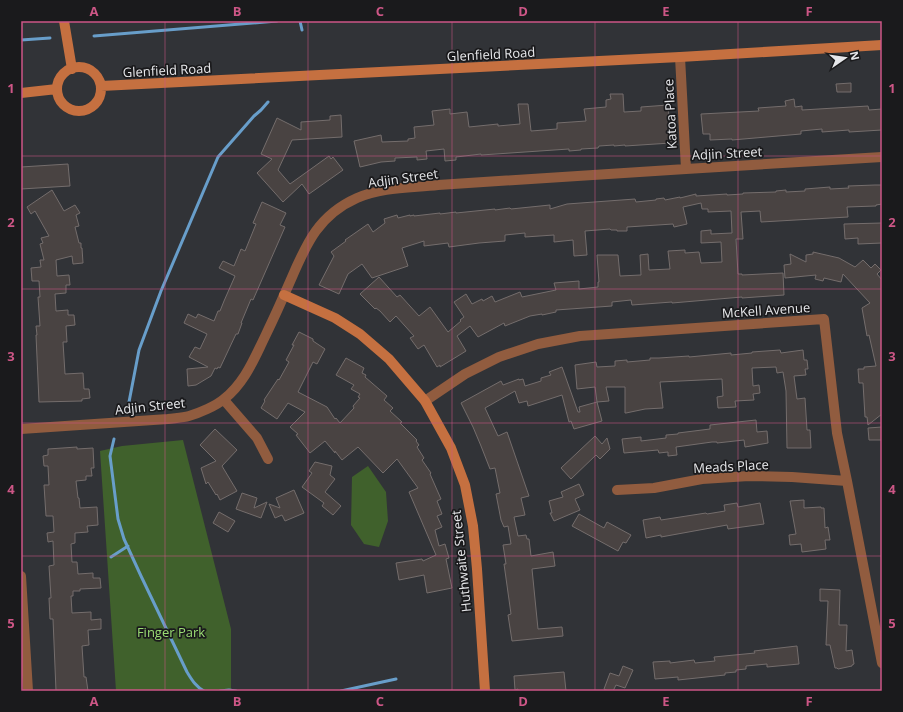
<svg xmlns="http://www.w3.org/2000/svg" width="903" height="712" font-family="'Open Sans',sans-serif">
<rect width="100%" height="100%" fill="#313337"/>
<!-- green -->
<path fill="#40612c" d="M183,440L231,629V691H116L100,451L122,446Z
M368,466L386,492L388,521L379,547L364,544L351,525L352,477Z"/>
<g fill="none" stroke-linecap="round" stroke-linejoin="round">
<!-- stream -->
<path stroke="#689eca" stroke-width="3" d="M300,21L302,30
M94,36L277,21
M21,40L50,38
M129,402L139,350L161,291L218,157L254,116L261,110L268,102
M114,439L110,456L118,519L124,539L141,576L187,672C192,680 196,687 204,691
M111,557L128,546
M220,691L229,690L236,691
M341,691L396,679"/>
</g>
<!-- building -->
<path fill="#494342" stroke="#746d6c" d="M851,83V92H837L836,84Z
M610,94H623L624,112L641,111V107L668,105L671,143L625,146V145L614,146V145L599,146L598,148L581,149V150L569,151V149L481,155V154L456,157V160L445,161L444,149L426,151L427,159L417,160V157L395,158V161L381,162L360,167L354,141L381,135L382,142L408,141V139L415,138L414,127L434,125L432,111L450,109V114L467,112L469,127L498,124V126L520,124L518,104H528L531,131L557,129V123L586,121L584,109L606,107V100L611,99Z
M794,99L795,107L802,106V110L868,106L869,110L882,109V130L849,132V130L822,132V129L801,131V134L732,140V139L710,140V134H703L701,114L759,111L758,108L786,106L785,101Z
M341,115L342,137L292,140L278,170L290,184L329,156L331,159L333,157L343,170L309,194L302,184L283,202L257,173L272,159L261,154L277,118L301,130V122L330,120V116Z
M68,164L70,186L21,189V167Z
M875,185H882V204L876,205V206L847,207L848,217L761,222L760,211L741,212L743,239H736L738,274H742V275L783,273L784,295L742,298V297L672,303V302L632,305L631,300L612,302V306L556,310V312L542,315V314L530,316L505,326L504,323L478,337L470,326L457,336L466,351L440,367V365L437,367L424,345L418,349L410,338L414,336L396,316L390,322L380,311L376,308L375,309L360,294L379,277L397,297L400,295L419,316L430,307L448,332L461,321L460,320L464,317L454,302L466,294L472,304L482,299L483,301L492,296L495,302L520,292L522,297L556,290L554,283L579,281V289L598,287V282H599L597,255H618L620,276L641,275L640,255L648,254L649,270L670,269L668,251L685,250V253L699,252L701,263L722,262L721,242L701,243V231L711,230V234L732,233L731,211L708,212V209H702L701,203L683,207L687,224L674,227L673,224L627,227V231H617V230H611L610,229L585,231L587,255L574,256L573,240L554,242V235L525,237V233L505,235V241L479,243L449,247L448,243L424,246V241L402,248L408,266L372,278L362,264L348,274L339,294L319,285L334,256L331,252L346,241L345,240L368,224L373,232L385,223L384,219L397,215L398,218L410,215V216L414,215V216L440,213V214L456,212V213L495,209V210L510,208L511,209L550,205V209L567,204L635,199L636,202L656,200V199L664,198L665,200L680,197V198L696,194V196L727,194V195L743,194V193L776,192V191L786,190V192L805,191V189L830,187V189L849,188L848,186Z
M52,190L64,211L75,205L80,213L76,215L79,226L75,227L79,243H81V248H82L83,263L73,264L72,256L56,260L57,276L69,275L70,285H66V293L55,294L56,311L68,310V315H74L75,325L66,326L67,342H63L65,374L83,373L84,389H89L90,398L82,399V401L39,402L36,335H37L36,326H40L38,297H40L39,281H32L31,268L41,267L40,260H44L40,244L43,243L41,238L49,236L35,211L31,214L27,207Z
M262,202L286,213L280,225L285,227L253,300L251,299L241,323H242L238,334H236L220,368L218,367L217,369L215,368L211,376L196,385L188,386L187,369L208,367L189,357L195,347L200,349L207,334L184,323L188,314L196,318L198,314L214,321L218,311H220L224,301L235,276L219,268L223,261L234,266L241,249L245,251L256,224L253,223Z
M882,223V243L858,244V238L845,239L844,224Z
M813,252L839,258L855,267L863,260L871,268L875,264L881,270L877,274L882,280V414L868,425L867,417H865L863,383H859L858,369H864V367L876,366L869,335L867,336L862,308L870,303L843,274L841,282L824,278L823,281L815,279L816,275L785,278L784,265L791,264L790,254L806,262V255L813,254Z
M299,332L313,339V341L325,349L317,364L313,362L298,392L327,407L335,419L336,418L340,423L354,408L353,406L360,398L358,397L360,394L351,389L354,385L336,375L346,358L364,368L362,373L366,375L365,377L387,396L384,400L393,408L390,411L402,422L400,423L417,440L416,441L419,445L417,447L424,458L422,460L431,473L430,474L441,499L437,501L442,514L437,516L442,527L435,530L439,546L445,544L449,558L446,559L452,588L427,593L424,575L399,580L396,563L422,559L423,561L436,555L409,492L418,488L397,459L383,473L358,447L342,460L335,451V453L325,441L310,453L296,435L298,434L290,427L305,412L288,403L277,419L261,408L265,401L264,400L278,379L279,380L289,362L286,360L294,345H292Z
M780,350L781,353L803,350L804,360H807L808,369H805L806,375L794,376L797,399L805,398L807,430H810L811,448H787L786,391L783,372L777,373L776,367L752,368L753,386L759,385L760,393L753,394L754,400L735,401L736,407L718,408L717,397L723,396L722,379L660,382L663,408L645,409L626,413H625V387H606L609,401L597,402L602,421L574,429L571,421L569,422L562,395L528,406L527,401L519,403L515,391L485,408L498,436L507,432L529,496L521,498L525,515L514,517L518,536L526,535L527,539H529L531,556L553,552L555,566L532,569L538,629L562,627L563,636L512,641L508,615L511,614L504,564H506L503,545L511,544L508,526L504,527L501,520L496,494L500,493L495,468L490,469L481,446L473,427L461,403L501,381L503,385L519,379V380L523,379L525,386L541,381V378L551,375L549,372L562,367L578,412H580L579,407L597,402L595,387L577,389L575,365L596,362L597,367L615,366V361L627,360V362L650,360V358H659L689,356V357L731,353V355L752,353V352Z
M756,420L757,432L767,431L768,443L745,447L744,440L717,443V442H712L676,447L677,455L668,456V452L659,453L658,450L624,453L622,439L641,437V441L666,438V435L678,434V433L710,429V425Z
M882,427V440H869L868,428Z
M215,429L237,450L222,466L237,491L220,500L217,494L216,495L208,482L206,484L201,468L216,461L200,445Z
M595,436L602,444L607,438L610,449L600,459L596,455L571,479L561,468Z
M77,447V449L93,448L94,468H91L92,476H86V480L76,481L78,498H79L80,508L97,507L98,525L87,526L88,532L75,533V543L71,544L72,562H77L78,574L93,573V578H100L101,588L80,589V591H73V596H71L72,613L91,612V620L101,619V629L88,630L89,645L82,646L84,677H86L88,691H56L53,619H50L49,598H51L49,566L54,565L53,541L48,542L47,533L54,532L53,516H46L44,485H49L48,466H44L43,456L48,455V449Z
M315,462L332,466L330,475L335,479L325,492L341,506L333,515L322,506L324,503L302,487L312,473L309,471Z
M579,484L584,495L575,499L580,510L554,521L550,513H552L549,501L563,497L561,492Z
M294,490L304,513L285,521L282,515L275,518L269,504L280,508L276,498Z
M242,493L257,498L254,508L267,502L261,518L236,509Z
M804,500V508L821,507V508H824L825,528L828,527L830,540H825L826,549L802,552L801,544L790,545L789,535L796,534L790,501Z
M737,503L738,507L760,503L764,524L728,529L727,525L661,537V535L646,538L643,520L660,517L661,520L706,513L707,514L725,511L724,505Z
M219,512L235,521L228,532L213,523Z
M579,514L604,528L607,522L631,535L626,543L623,542L618,551L572,526Z
M820,589L840,590L839,625H847L846,651L852,650L854,664L852,665V666L838,669L837,668H835L830,645H826L828,601H820Z
M797,646L799,664L767,667V664L746,666V669L736,670V672L725,673V675L678,680V677L655,679L653,662L670,661V663L694,660L695,663L715,661L714,657L755,653L754,651Z
M623,666L633,670L625,688L616,685L613,691H608L604,689L610,673L619,676Z
M564,672L566,691H518V689L515,690L514,676Z"/>
<g fill="none" stroke-linecap="round" stroke-linejoin="round">
<!-- street -->
<path stroke="#915c3f" stroke-width="10" d="M680,57L686,169
M224,400L257,438L268,459
M425,401L465,374L499,357L538,344L580,336L824,319L837,433L847,481L882,663
M21,429L168,419C174,418 182,418 189,416C199,413 216,406 224,399C241,386 251,366 260,347C268,330 277,312 284,295C303,254 312,218 357,198C382,187 411,188 438,185L686,169L882,157
M617,490L654,488L702,479L749,476L792,477L847,481
M21,576L28,691"/>
<!-- secondary -->
<path stroke="#c57040" stroke-width="10" d="M64,21L72,69
M57 89a22 22 0 1 1 44 0a22 22 0 1 1-44 0Z
M101,86L680,57L882,45
M21,93L57,89
M284,295L335,318L360,334L389,359L425,401L451,448L465,485L473,526L477,569L485,691"/>
</g>
<!-- grid -->
<path fill="none" stroke="#cd5686" stroke-width="1" stroke-opacity="0.55" d="M165,21V691M308,21V691M452,21V691M595,21V691M738,21V691M21,156H882M21,289H882M21,423H882M21,556H882"/>
<g text-anchor="middle" stroke-width="3.5" stroke-linejoin="round" paint-order="stroke">
<!-- street labels -->
<g font-size="13" fill="#e6e7ea" stroke="#1a1a1c">
<text transform="translate(491 54) rotate(-3)" y="5">Glenfield Road</text>
<text transform="translate(167 70) rotate(-3)" y="5">Glenfield Road</text>
<text transform="translate(670 114) rotate(-93)" y="5">Katoa Place</text>
<text transform="translate(727 153) rotate(-3)" y="5">Adjin Street</text>
<text transform="translate(403 178) rotate(-8)" y="5">Adjin Street</text>
<text transform="translate(766 310) rotate(-4)" y="5">McKell Avenue</text>
<text transform="translate(150 406) rotate(-6)" y="5">Adjin Street</text>
<text transform="translate(731 466) rotate(-3)" y="5">Meads Place</text>
<text transform="translate(461 561) rotate(-96)" y="5">Huthwaite Street</text>
</g>
<!-- park labels -->
<g font-size="13" fill="#9bdd74" stroke="#1a1a1c">
<text x="171" y="637">Finger Park</text>
</g>
</g>
<!-- border -->
<rect width="903" height="712" fill="none" stroke="#1a1a1c" stroke-width="44"/>
<!-- north arrow -->
<g transform="translate(845 58) rotate(77)" stroke="#1a1a1c" stroke-width="3" paint-order="stroke">
<path d="M0-3L7 15L0 10L-7 15Z" fill="#e6e7ea"/>
<text y="-6" font-size="11" font-weight="bold" text-anchor="middle" fill="#e6e7ea">N</text>
</g>
<rect x="22" y="22" width="859" height="668" fill="none" stroke="#cd5686" stroke-width="1.5"/>
<g font-size="13" text-anchor="middle" font-weight="bold" fill="#cd5686">
<text x="94" y="16">A</text>
<text x="237" y="16">B</text>
<text x="380" y="16">C</text>
<text x="523" y="16">D</text>
<text x="666" y="16">E</text>
<text x="809" y="16">F</text>
<text x="11" y="93">1</text>
<text x="892" y="93">1</text>
<text x="11" y="227">2</text>
<text x="892" y="227">2</text>
<text x="11" y="361">3</text>
<text x="892" y="361">3</text>
<text x="11" y="494">4</text>
<text x="892" y="494">4</text>
<text x="11" y="628">5</text>
<text x="892" y="628">5</text>
<text x="94" y="706">A</text>
<text x="237" y="706">B</text>
<text x="380" y="706">C</text>
<text x="523" y="706">D</text>
<text x="666" y="706">E</text>
<text x="809" y="706">F</text>
</g>
</svg>
